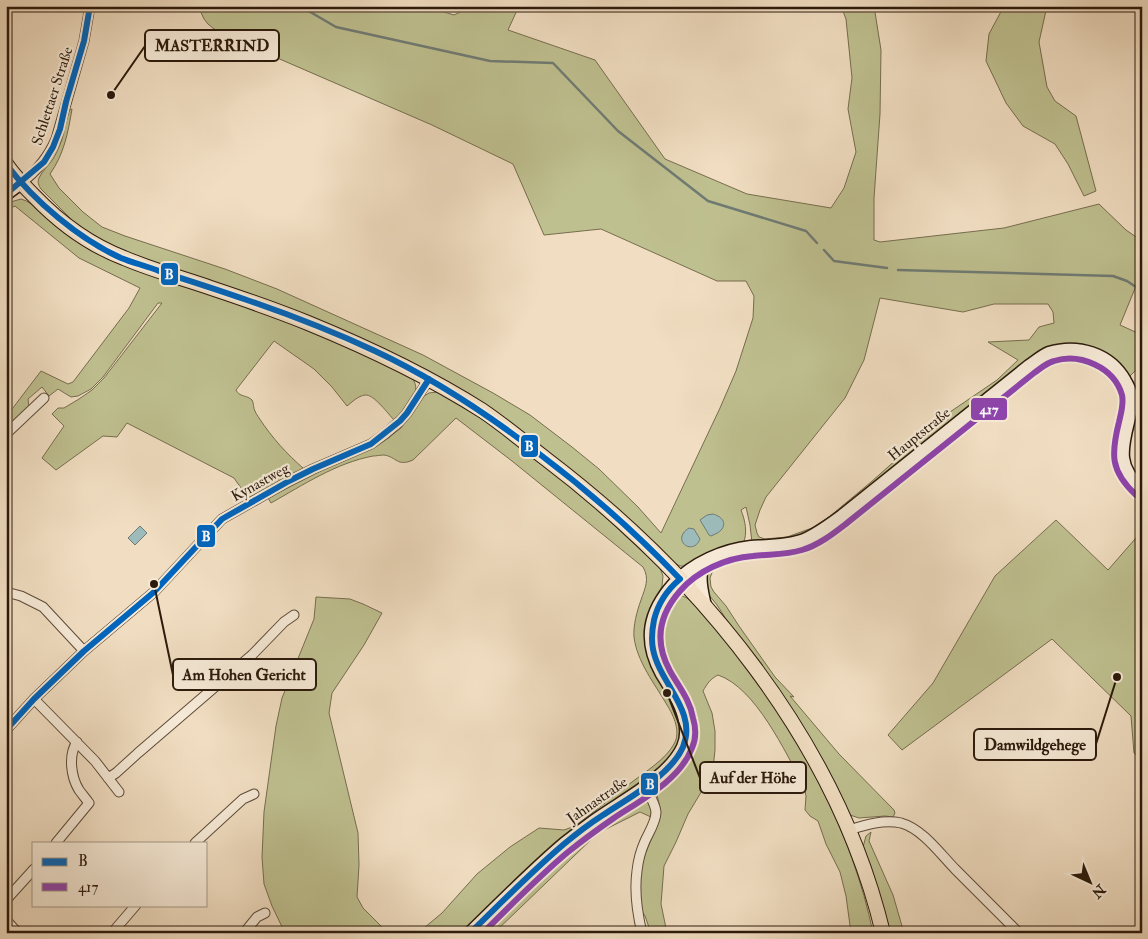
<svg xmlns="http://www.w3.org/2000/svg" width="1148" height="939" font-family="'IM FELL Double Pica',serif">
<rect width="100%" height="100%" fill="#f1dec2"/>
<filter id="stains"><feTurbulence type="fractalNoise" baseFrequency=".004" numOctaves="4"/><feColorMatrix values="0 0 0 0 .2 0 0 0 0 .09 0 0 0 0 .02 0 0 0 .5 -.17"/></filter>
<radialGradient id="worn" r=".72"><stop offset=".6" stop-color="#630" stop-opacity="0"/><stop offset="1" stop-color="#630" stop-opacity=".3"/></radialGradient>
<!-- green -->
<path fill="#bfc090" stroke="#766d4e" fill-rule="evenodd" d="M198,6H425L454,15L472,6H519L508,30L595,60L665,159L747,194L831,208L844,188L856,152L848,109L852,78L846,19L841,6H874L881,50L880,114L874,198V240L880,242L1004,228L1099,204L1126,230L1142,241V282L1136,286L1120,325L1142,335V364L1125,381L1105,359L1059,354L1039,366L935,452L830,541L818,547L806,550L779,554L769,557L744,559L728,562L716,567L713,570L710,578L711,587L714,592L726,606L739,626L775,677L794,697L790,696L839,754L894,810L895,813L893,817L885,816L859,818L850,815L835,783L811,741L781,694L737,636L717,605L705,590C706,585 705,576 707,571C712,558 741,554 753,551L750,525L746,507L741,510C745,520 748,533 743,544L691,564L685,566H680L674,563L651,540L622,513L476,400L119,249L98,238L78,226L41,189C39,186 37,182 39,178C42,171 49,165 53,159C63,142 65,129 68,110L72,109C68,133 64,154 50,174L59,188L83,212L102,227L125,236L225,269L277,289L423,355L493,393L530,415L572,447L599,469L638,507L661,533L720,408L736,371L753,318L754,296L746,281H717L601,229L544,235L513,164L432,125L245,44L214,29L208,24L204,19ZM880,298L963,312L994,304H1048L1053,312L1054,323L1039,327L1029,340L988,342L1018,360L997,380L950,412L871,482L829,517L812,528L787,537L765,539L759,537L757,533L755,525L760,510L766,497L845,398L864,360Z
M1004,6H1047L1039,42L1047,87L1055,101L1076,116L1096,191L1084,196L1068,164L1055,144L1023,126L1006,103L986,61L989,34Z
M21,199C34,202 51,222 62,231C71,237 80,242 89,248L325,335L412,378C424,393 404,410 395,421C388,414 374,394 365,395C358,396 352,402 347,406L332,387L314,369L274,341L236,390C239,397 247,395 252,400C254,403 253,408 255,411C256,414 258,416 259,418C273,439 286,453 304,469L248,498L234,478L127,423L117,437L103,436L56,470L42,458L64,426L52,414L58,408H64L79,399L92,390L104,378L162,303H158L103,377L91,389L78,396L71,397L58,389L49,396L42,387L28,399L29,408L6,430V417L41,371L68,384L73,382L129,308L140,288L79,258L15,206L6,210V205L14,201Z
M437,392L471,412L500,431L561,476L660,568L663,576L662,586L647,620L670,699L681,718L680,743L671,757L657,770L575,829L465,933H413L424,928L442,913L477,874L510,847L539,828L564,830L575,826C594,811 613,797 632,782C645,772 666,759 674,744C681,732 674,716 667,705C655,684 637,662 634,637C633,626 637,611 641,600C645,588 650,579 643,567L512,461L456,418L413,460C397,467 397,457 384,455C381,455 376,456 373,456C336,463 303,485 271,503L268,498L330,466L369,448L388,438L401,428L424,396L429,393Z
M1056,520L1108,570L1142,531V761L1134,753L1131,716L1052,639L902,750L888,735L933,683L995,576Z
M675,596C683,595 686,597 692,602C707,619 723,636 737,654C798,734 853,833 873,933H851L846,896L840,872L826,844L818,821L810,816L805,810L806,796L804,786C785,752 756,688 718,675C710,679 707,684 703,691L712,713L715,731V750L713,769L706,784L688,814L676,842L664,866L661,904L667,933H651L645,916L641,910L640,902V871L645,852H646C651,839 658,826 660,813C661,805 656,797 657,789L668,779L677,774L684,768L689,762L690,757L691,737L666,672L655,639L660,614L669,601Z
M316,597L350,599L363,604L382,613L364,645L332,693L329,713L358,833L359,865L357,897L363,908L388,933H285L272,906L264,884L262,857L264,812L276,726L282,698L314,619Z
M642,798C651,800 652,809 651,817L640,812L598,833L494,933H476L586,832L635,801Z
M871,832L869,841L893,895L904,933H890L889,926L863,847L866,836Z"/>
<!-- water -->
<path fill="#9cbbba" stroke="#6f7b74" d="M713,514C720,516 727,521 722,529C719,533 715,534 711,536L709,535L700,520L707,515Z
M140,526L147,533L135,545L128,538Z
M689,528L694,529L700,539C693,557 670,540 689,528Z"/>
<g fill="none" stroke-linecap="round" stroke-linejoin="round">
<!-- stream -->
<path stroke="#6f7b74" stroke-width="2.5" d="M300,6L336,27L490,61L553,63L618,131L708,201L806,231L817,243
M824,250L834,261L887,268
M898,270L1113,276L1127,281L1142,291"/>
<!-- street casing -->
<g stroke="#5d4b3a" stroke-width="11">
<path id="street" d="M21,183C37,171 48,158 56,139L84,41L90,6
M6,434L44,398
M6,592L21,596L43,607L84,651
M34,699L95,761L119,792
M6,730L34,699L84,651L154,592L222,519L289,481L313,469L371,444L385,434L400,421L407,413L429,379
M108,778L116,773L138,753L252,655L284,622L294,615
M849,830C865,825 884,819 901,823C923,829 941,855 956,870C977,891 998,912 1019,933
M56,843L89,803C86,799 82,794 79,790C71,777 68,755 77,742
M195,843L243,799L254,794
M6,900L34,869
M6,920L18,933
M112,933L136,905
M244,933L257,917L265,913
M642,933C637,912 634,892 637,871C638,861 641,850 645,841C649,832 656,822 656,812C655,803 649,794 645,787"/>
</g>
<!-- secondary casing -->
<g stroke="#2c1a0c" stroke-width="15">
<path id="secondary" d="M6,194L21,183
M702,563C699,579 701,589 705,606
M470,933C501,903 531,872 564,844C576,835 588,825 600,817C626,799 670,776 683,747C687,738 687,730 685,721C682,703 671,689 662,674C643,640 649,612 674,584C693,563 724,550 751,547C768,546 788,546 804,540C818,534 830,525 842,516L1029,366C1035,362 1042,356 1049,353C1078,344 1110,354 1125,381C1128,386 1130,390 1131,395C1133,405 1130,413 1128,422C1121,449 1117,469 1142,488"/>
</g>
<!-- primary casing -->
<g stroke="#2c1a0c" stroke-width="16">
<path id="primary" d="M6,164C14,176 24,186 34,196C60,223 90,245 124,258C152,270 182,278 211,288C244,299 276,310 308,323C369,348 428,376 483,411C505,426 525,443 546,459C700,576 837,741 883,933"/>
</g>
<!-- street -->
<use href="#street" stroke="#f6ead7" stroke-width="9"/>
<!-- secondary -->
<use href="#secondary" stroke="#f6ead7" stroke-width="12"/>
<!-- primary -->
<use href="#primary" stroke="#f1dec2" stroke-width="14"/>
<!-- bus-1 casing -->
<g stroke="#f6ead7" stroke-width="10">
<path id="bus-1" d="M6,164C34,201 79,239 121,258C133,263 147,266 159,271C187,280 216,289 244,299C288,314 332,331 375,351C435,379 489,415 542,456C591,493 637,534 680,579
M6,194L44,162L53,147L60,129L66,102L84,41L90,6
M6,730L34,699L84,651L154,592L222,519L289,481L313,469L371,444L400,421L407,413L429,379
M470,933C501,903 531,872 564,844C576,834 589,824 603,815C627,799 671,775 683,747C698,711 659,683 653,649C651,639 652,630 654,620C658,603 667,590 680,579"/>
</g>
<!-- bus-2 casing -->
<g stroke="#f6ead7" stroke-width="10">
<path id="bus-2" d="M483,933C511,905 538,877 568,852C583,840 598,829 614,818C641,800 680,780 692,748C696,739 696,728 693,718C690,700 679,687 670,671C654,642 658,616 680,591C697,571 726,558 753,556C770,554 786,555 802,550C819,545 834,533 847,523L1034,373C1040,369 1046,363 1054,361C1080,353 1114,367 1122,395C1124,404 1121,413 1119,422C1111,454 1110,471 1136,495"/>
</g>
<!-- bus-1 -->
<use href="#bus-1" stroke="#0065bd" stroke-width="6"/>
<!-- bus-2 -->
<use href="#bus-2" stroke="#8e44ad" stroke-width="6"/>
</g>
<g text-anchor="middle" stroke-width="4.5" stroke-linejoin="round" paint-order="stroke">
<!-- street labels -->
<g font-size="15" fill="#2c1a0c" stroke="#f6ead7">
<text transform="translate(52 96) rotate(-72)" y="5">Schlettaer Straße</text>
<text transform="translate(919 434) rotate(-39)" y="5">Hauptstraße</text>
<text transform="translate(260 482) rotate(-29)" y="5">Kynastweg</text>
<text transform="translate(597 800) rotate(-35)" y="5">Jahnastraße</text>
</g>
</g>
<!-- callouts -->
<path fill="none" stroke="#2c1a0c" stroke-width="2" d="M111 95L145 46M154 584L173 675M1117 677L1096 744M667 693L700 778"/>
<g fill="#2c1a0c" stroke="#f6ead7" stroke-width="2">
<circle cx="111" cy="95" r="5"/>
<circle cx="154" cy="584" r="5"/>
<circle cx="1117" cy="677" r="5"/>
<circle cx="667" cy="693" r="5"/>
</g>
<g fill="#f6ead7" stroke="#2c1a0c" stroke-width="2">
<rect x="145" y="30" width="134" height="31" rx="5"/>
<rect x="173" y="659" width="143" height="31" rx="5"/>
<rect x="974" y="729" width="122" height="31" rx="5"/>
<rect x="700" y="762" width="106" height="31" rx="5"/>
</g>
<g font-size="16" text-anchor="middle" font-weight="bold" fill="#2c1a0c">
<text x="212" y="51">MASTERRIND</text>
<text x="244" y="680">Am Hohen Gericht</text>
<text x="1035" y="750">Damwildgehege</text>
<text x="753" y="783">Auf der Höhe</text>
</g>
<g stroke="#f6ead7" stroke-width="2">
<rect x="160" y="262" width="19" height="24" rx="5" fill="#0065bd"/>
<rect x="970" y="397" width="38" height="24" rx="5" fill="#8e44ad"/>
<rect x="520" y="434" width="19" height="24" rx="5" fill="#0065bd"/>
<rect x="196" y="524" width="20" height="24" rx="5" fill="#0065bd"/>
<rect x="640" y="772" width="19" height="24" rx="5" fill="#0065bd"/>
</g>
<g font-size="14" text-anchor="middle" font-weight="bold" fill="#fff">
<text x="169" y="279">B</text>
<text x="989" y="414">417</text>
<text x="529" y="451">B</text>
<text x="206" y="541">B</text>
<text x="650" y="789">B</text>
</g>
<!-- margin -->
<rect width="1148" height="939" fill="none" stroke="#f1dec2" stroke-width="25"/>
<rect x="8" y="8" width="1133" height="924" fill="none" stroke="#2c1a0c" stroke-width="2.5"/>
<rect x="12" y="12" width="1123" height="914" fill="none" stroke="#2c1a0c"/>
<!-- legend -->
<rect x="32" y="842" width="175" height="65" fill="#f6ead7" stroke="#a59786"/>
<rect x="42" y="858" width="25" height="8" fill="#0065bd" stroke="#a59786"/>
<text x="78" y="866" font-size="15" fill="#2c1a0c">B</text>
<rect x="42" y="883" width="25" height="8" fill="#8e44ad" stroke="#a59786"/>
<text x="78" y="892" font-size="15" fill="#2c1a0c">417</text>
<!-- north arrow -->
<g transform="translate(1090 882) rotate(136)" stroke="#f6ead7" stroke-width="4" paint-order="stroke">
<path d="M0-4L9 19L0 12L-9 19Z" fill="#2c1a0c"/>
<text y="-8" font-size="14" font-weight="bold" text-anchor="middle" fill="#2c1a0c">N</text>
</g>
<rect width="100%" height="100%" filter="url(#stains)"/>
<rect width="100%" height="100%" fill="url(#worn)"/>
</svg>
